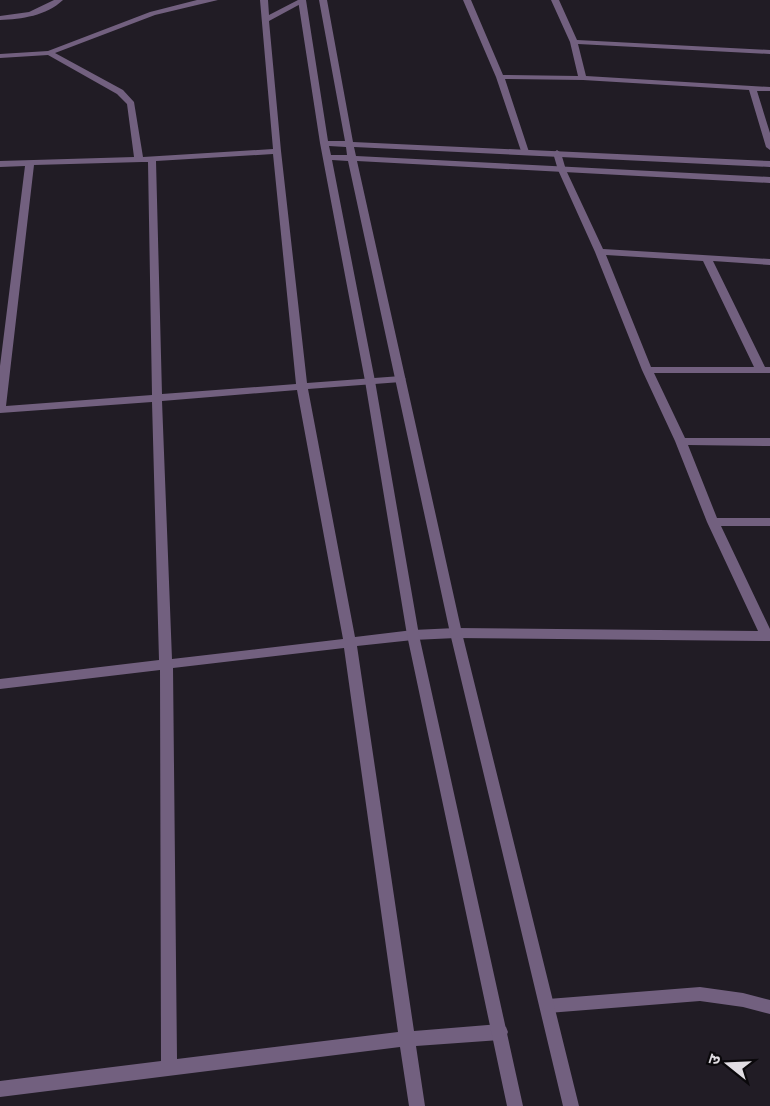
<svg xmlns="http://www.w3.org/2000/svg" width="770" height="1106" font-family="Commissioner,'Noto Sans Devanagari',sans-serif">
<rect width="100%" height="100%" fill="#211c25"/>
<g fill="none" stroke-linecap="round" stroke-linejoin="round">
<!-- service -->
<path fill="#72607f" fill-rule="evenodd" d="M700,987L743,993L770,1000V1014L743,1007L700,1001L548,1013L542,1011L540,1006L542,1001L548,999Z"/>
<!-- minor -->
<path fill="#72607f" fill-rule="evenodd" d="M54,0H63C46,16 22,19 0,20V16L29,12Z
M197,0H218L155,15L55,53L123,90L134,102L143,157L273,149L260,0H268L269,15L298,0L306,1L269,21L281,151L307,383L401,376L406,379L401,382L308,389L355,637L413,630L456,628L758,631L707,522L675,441L642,370L595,252L558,170L553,153L557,150L561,153L566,170L603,249L770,259V265L713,261L765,367H770V373H654L685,438H770V446L688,445L717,518H770V526H721L770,629V641L456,638L413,640L357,646L414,1031L500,1024L506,1027L508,1032L506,1037L500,1040L416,1046L425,1106H409L400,1047L0,1097V1081L161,1061L160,670L0,689V679L159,660L152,402L0,413V366L25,166L0,167V161L134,157L127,104L117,94L48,55L0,58V54L48,51L150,12ZM273,154L296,384L162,394L156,161ZM142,162H148L152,395L6,406L34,165ZM606,255L703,261L754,367H651ZM297,390L343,639L172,659L162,401ZM344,648L398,1032L177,1059L173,668Z
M463,0H471L503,75L578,76L570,42L551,0H559L577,40L770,50V54L578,44L586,76L770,87V91H757L770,133V150L766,147L749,90L583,80L505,79L529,152L522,154L496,77Z"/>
<!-- tertiary -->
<path fill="#72607f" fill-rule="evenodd" d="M298,0H306L328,141H345L319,0H327L353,142L770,161V167L354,147L356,156L770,177V183L357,161L462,633L579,1106H563L450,633L348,161L332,160L375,381L419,635L523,1106H507L407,635L365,381L320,143ZM329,146L346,147L347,155H331Z"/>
</g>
<!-- north arrow -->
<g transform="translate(728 1064) rotate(288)" stroke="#0a080b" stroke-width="4.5" paint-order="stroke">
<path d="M0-4.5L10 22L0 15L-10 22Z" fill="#e1dde3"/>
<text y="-9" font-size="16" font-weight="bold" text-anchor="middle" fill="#e1dde3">उ</text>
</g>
</svg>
